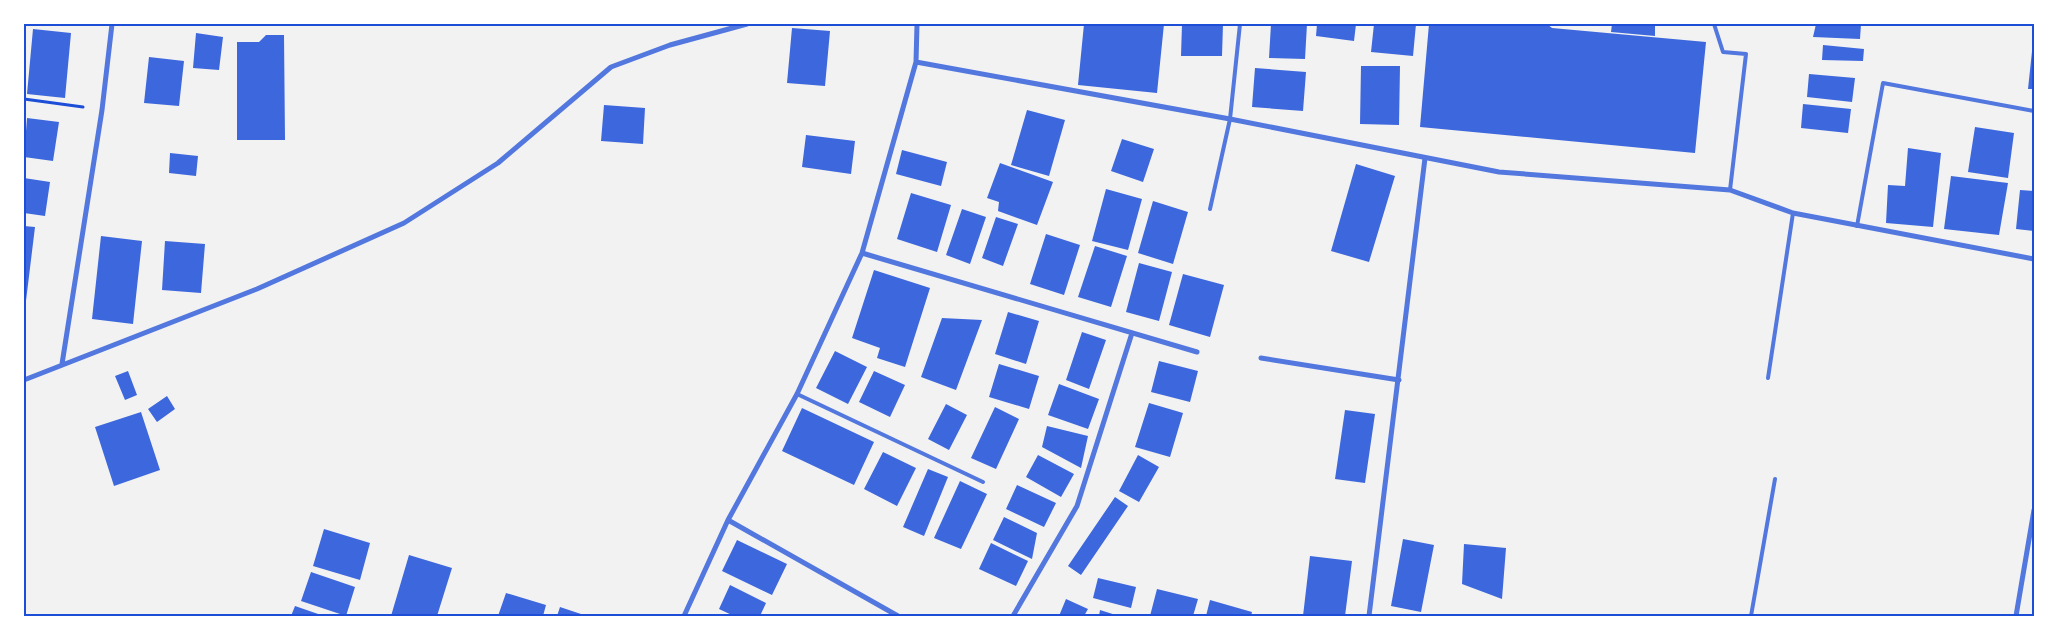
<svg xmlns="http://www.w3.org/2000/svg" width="2058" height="640" font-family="Roboto,sans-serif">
<rect width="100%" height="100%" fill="#f2f2f2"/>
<!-- building -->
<path fill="#3d67dc" d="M1084,24H1164L1157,93L1078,85Z
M1182,24H1223L1222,56H1181Z
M1271,24H1307L1305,59L1269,58Z
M1317,24H1356L1354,41L1316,36Z
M1374,24H1416L1413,56L1371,52Z
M1429,24H1547L1552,28L1706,42L1695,153L1420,127Z
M1612,24H1655V36L1611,32Z
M1816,24H1861L1860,39L1813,37Z
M792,28L830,31L825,86L787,83Z
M33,29L71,33L65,98L27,94Z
M196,33L223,37L219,70L193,68Z
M266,35H284L285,140H237V42H259Z
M2033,42H2034V89H2028Z
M1823,45L1864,49L1863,61L1822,60Z
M149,57L184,61L179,106L144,103Z
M1361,66H1400L1399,125L1360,124Z
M1255,68L1306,72L1303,111L1252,107Z
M1809,74L1855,78L1852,102L1807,97Z
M1803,104L1851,109L1848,133L1801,128Z
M604,105L645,108L643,144L601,141Z
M1027,110L1065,120L1049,176L1011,165Z
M27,118L59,122L53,161L24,157Z
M1975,127L2014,133L2008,178L1968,172Z
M806,135L855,141L851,174L802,167Z
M1122,139L1154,149L1143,182L1111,171Z
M1908,148L1941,153L1933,227L1886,223L1888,185L1905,186Z
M902,150L947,162L941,186L896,174Z
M170,153L198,156L196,176L169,173Z
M1000,163L1053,182L1037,225L998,211L999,202L987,198Z
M1356,164L1395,176L1369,262L1331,251Z
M1951,176L2008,183L1999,235L1944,229Z
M24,178L50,182L45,216L24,213Z
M1106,189L1142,199L1128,250L1092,241Z
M2020,190L2034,191V231L2016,229Z
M911,193L951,205L937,252L897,239Z
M1153,201L1188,212L1173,264L1138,253Z
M962,209L986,217L970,264L946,255Z
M996,217L1018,224L1003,266L982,258Z
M24,226L35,227L25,309H24Z
M1046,234L1080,245L1064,295L1030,284Z
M101,236L142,241L133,324L92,319Z
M165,241L205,244L201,293L162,290Z
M1095,246L1127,256L1111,307L1078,297Z
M1139,263L1172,272L1159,321L1126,312Z
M874,270L930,288L905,367L877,358L880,348L852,338Z
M1183,274L1224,285L1210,337L1169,325Z
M1008,312L1039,321L1026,364L995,354Z
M942,318L982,320L956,390L921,377Z
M1082,332L1106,340L1089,389L1066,380Z
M835,351L867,367L848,404L816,388Z
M1159,361L1198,371L1190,402L1151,392Z
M999,364L1039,376L1029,409L989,397Z
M128,371L137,395L125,400L115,376Z
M874,371L905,385L890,417L859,402Z
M1059,384L1099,399L1088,429L1048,415Z
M167,396L175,409L157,422L148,409Z
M1149,403L1183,413L1170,457L1135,447Z
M946,404L967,415L949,450L928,439Z
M995,407L1019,419L996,469L971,458Z
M802,408L874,442L854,485L782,451Z
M1345,410L1375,414L1365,483L1335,479Z
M141,412L160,470L114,486L95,427Z
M1047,426L1088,436L1081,468L1042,447Z
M883,452L916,468L897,506L864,489Z
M1038,455L1074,474L1061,497L1026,477Z
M1138,455L1159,467L1139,502L1119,491Z
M928,469L948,477L924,536L903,527Z
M960,481L987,494L961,549L934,538Z
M1017,485L1056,503L1044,527L1006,509Z
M1115,497L1128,506L1081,575L1068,566Z
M1004,517L1037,533L1032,559L993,540Z
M324,529L370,543L360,580L313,566Z
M1403,539L1434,545L1421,612L1391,606Z
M737,540L787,564L772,595L722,571Z
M991,543L1028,561L1016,586L979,569Z
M1464,544L1506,548L1502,599L1462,584Z
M409,555L452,568L437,616H391Z
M1310,556L1352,561L1345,616H1303Z
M311,572L355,587L346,616L301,601Z
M1098,578L1136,587L1131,608L1093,598Z
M730,585L766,603L760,616H734L719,609Z
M1157,589L1198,599L1193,616H1150Z
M506,593L546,605L543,616H498Z
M1066,599L1088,609L1084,616H1059Z
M1210,600L1252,612L1251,616H1206Z
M295,606L324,616H291Z
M560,607L587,616H557Z
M1100,610L1119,616H1099Z"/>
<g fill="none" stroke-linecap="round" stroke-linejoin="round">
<!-- path -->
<path stroke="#1d4ed8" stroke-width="3" d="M24,99L83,107"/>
<!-- service -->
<path stroke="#5277de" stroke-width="4" d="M1714,24L1723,52L1746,54L1730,190
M1210,209L1230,119L1240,24
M1857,226L1883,83L2034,111
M1768,378L1793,213
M797,394L983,482
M1751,616L1775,479"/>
<!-- minor -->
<path stroke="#5277de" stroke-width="5" d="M916,62L1230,119L1499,172L1730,190L1793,213L2034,259
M862,253L1197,352
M1261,358L1399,380
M62,364L102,110L112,24
M24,380L257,289L404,223L498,163L611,67L670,45L747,24
M728,520L898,616
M684,616L728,520L797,394L862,253L916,62L917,24
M1013,616L1077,506L1132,333
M1369,616L1425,158
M2016,616L2034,510"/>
</g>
<!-- border -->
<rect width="2058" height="640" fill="none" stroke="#ffffff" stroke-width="50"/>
<rect x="25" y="25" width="2008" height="590" fill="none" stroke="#1d4ed8" stroke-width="2"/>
</svg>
